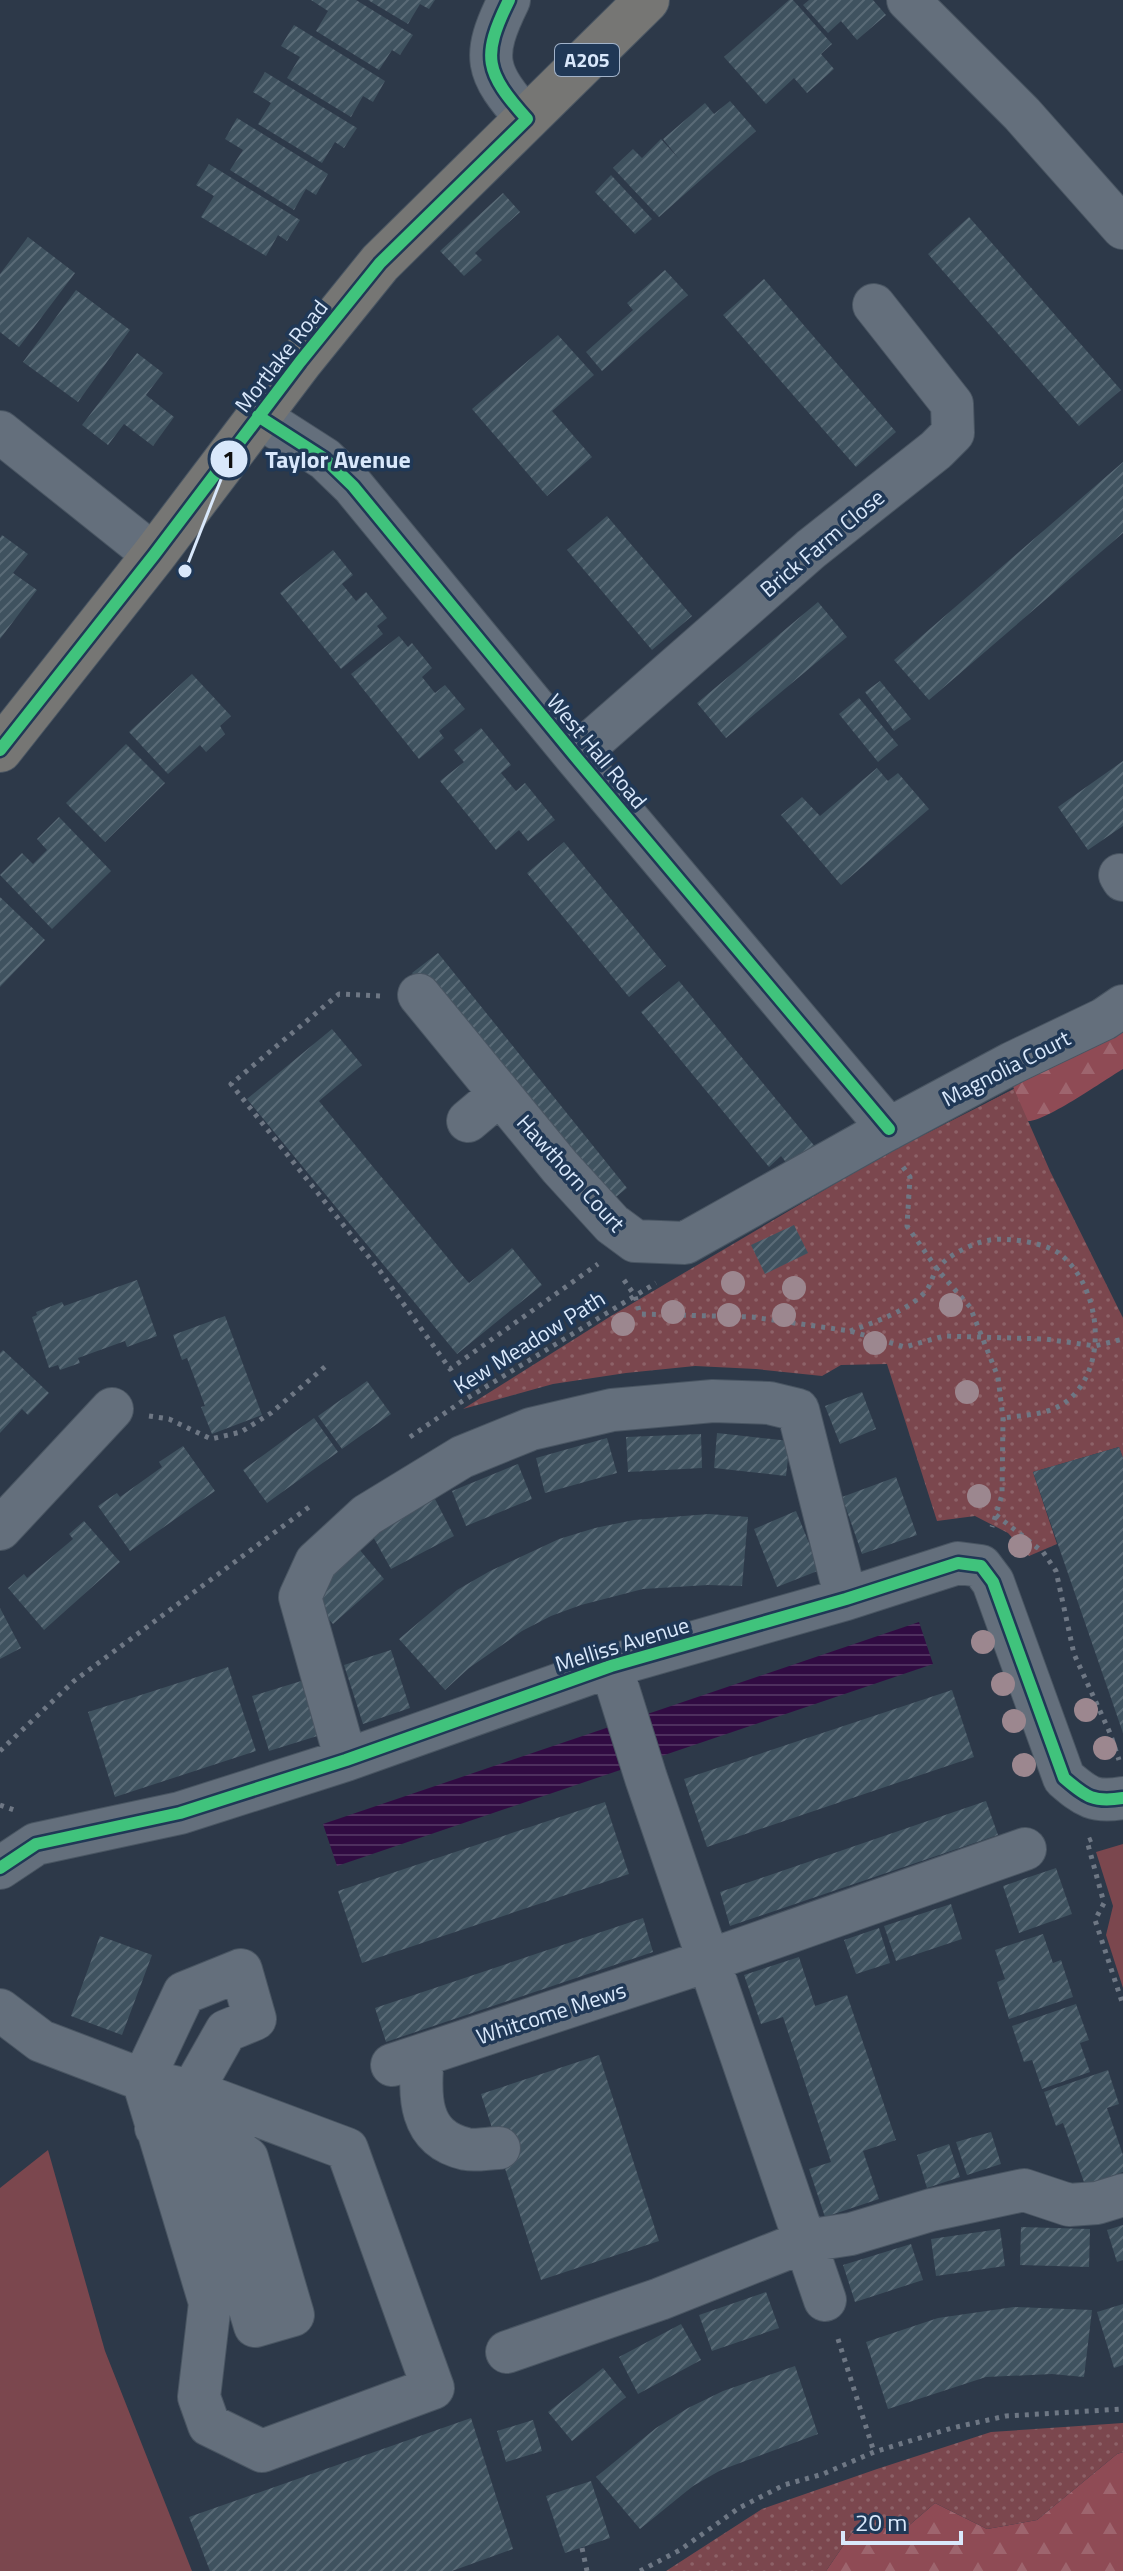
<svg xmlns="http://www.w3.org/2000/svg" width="1123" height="2571" font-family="'Titillium Web',sans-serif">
<defs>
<pattern id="forest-firs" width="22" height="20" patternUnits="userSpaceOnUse" patternTransform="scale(2)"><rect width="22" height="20" fill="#8f4b55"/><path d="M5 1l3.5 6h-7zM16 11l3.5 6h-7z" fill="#9e656e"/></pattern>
<pattern id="garden-dots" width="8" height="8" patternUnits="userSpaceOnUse" patternTransform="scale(2)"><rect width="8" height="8" fill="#7b474e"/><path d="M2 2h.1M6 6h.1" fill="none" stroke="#8d6268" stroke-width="1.8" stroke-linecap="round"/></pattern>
<pattern id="water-rules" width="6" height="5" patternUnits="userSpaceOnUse" patternTransform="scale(2)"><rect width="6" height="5" fill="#310b42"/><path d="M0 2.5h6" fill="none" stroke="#4e2f5e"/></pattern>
<pattern id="building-hatch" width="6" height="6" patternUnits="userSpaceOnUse" patternTransform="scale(2)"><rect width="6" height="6" fill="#3f525f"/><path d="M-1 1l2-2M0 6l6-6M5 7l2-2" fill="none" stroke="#5a6b77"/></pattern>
</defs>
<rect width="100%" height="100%" fill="#2d3949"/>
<!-- green -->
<path fill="#7b474e" d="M1123,1844V1988L1106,1935L1113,1906L1096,1852Z
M48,2150L105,2351L192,2571H0V2188Z"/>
<!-- forest -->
<path fill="url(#forest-firs)" d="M1123,1012V1069C1106,1079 1045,1122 1028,1121C1014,1121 999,1109 987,1103L1014,1089L1010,1079Z
M1123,2452V2571H826L856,2527L906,2528L935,2503L987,2529L1037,2520L1117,2454Z"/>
<!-- garden -->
<path fill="url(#garden-dots)" d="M1014,1089L1050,1171L1123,1318V1458L1119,1447L1033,1472L1057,1544L1029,1556L1008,1533L975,1516L937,1521L887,1364L841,1365L822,1376L756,1369L695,1366L626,1373L553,1384L463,1409L611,1316L882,1156Z
M1123,2423V2452L1117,2454L1037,2520L987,2529L935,2503L906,2528L856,2527L826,2571H666L762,2509L877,2469L991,2432Z"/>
<!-- water -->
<path fill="url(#water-rules)" d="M919,1622L933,1664L337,1866L323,1824Z"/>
<!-- building -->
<path fill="url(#building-hatch)" d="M311,0H356L413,35L400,55L392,50L379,70L316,31L328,11Z
M368,0H435L429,9L420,4L408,24Z
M789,0H793L832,44L821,54L834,69L807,93L794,78L766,104L724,57Z
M809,0H873L886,15L857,40L841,21L828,33L803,5Z
M294,25L385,81L373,102L363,96L351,117L287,78L300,57L281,46Z
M265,72L357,128L344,148L335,142L322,163L258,124L271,103L253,92Z
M730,101L756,131L659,217L613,168L633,149L642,158L661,139L680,160L663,139L705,103L714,114Z
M237,118L328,174L316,195L306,189L294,210L230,170L243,150L225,139Z
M209,164L300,220L287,241L278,235L266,256L201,217L214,196L196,185Z
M611,175L652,219L635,234L595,192Z
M503,193L520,212L475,253L482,260L464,276L440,251Z
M969,217L1121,390L1079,426L928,254Z
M28,237L75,273L19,347L0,332V274Z
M665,270L688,295L602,371L586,352L633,310L627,303Z
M764,279L896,432L856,467L723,315Z
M76,290L130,330L78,402L23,362Z
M558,335L594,375L552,411L592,457L547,496L472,409Z
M137,353L163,373L146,395L174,417L153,446L124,424L108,445L82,425Z
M1123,462V533L929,700L894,660Z
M607,516L692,616L652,650L567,550Z
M2,535L28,554L13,573L37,590L0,639V538Z
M333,550L353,575L342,584L356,601L366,592L387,618L377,626L383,634L341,669L280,593Z
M818,602L847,637L726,738L697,703Z
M399,636L408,647L412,643L432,668L422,677L435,693L445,685L465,709L439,731L444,738L419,759L351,674Z
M192,674L231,716L220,726L225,734L206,752L200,745L168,774L129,732Z
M880,681L911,719L894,731L865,692Z
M859,698L898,745L878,762L839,714Z
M481,728L511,765L501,773L516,791L525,783L555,820L528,841L519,830L496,850L440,781L464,762L454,750Z
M126,744L165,783L105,842L66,803Z
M1123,761V826L1088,850L1058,807Z
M877,768L888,781L898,773L929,809L841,885L781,815L802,797L820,816Z
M59,817L111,871L52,929L0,875L22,853L33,864L47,850L37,839Z
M564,842L666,966L629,997L527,873Z
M0,897L45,940L0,987Z
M438,953L627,1188L601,1209L412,973Z
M679,981L817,1149L792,1170L781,1156L769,1167L641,1012Z
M332,1029L362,1065L319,1101L461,1274L469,1283L512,1248L542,1285L457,1354L247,1099Z
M794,1225L808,1253L765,1274L751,1245Z
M137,1280L157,1336L127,1347L125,1341L78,1358L80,1363L60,1370L58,1365L49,1368L32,1317L37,1315L36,1312L62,1302L64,1306Z
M225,1316L262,1415L212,1434L201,1407L205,1406L187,1358L182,1360L173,1335Z
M3,1350L49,1393L28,1415L22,1409L0,1433V1353Z
M367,1381L391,1414L342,1449L318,1416Z
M862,1392L876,1429L840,1444L825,1406Z
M314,1418L338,1452L267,1503L243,1470Z
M717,1433L790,1441L786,1476L714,1468Z
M701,1434L702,1468L628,1472L626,1437Z
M607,1438L617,1473L545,1493L536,1458Z
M183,1446L215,1491L130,1551L98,1506L117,1493L120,1497L162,1467L159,1462Z
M1119,1447L1123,1458V1733L1033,1472Z
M518,1464L532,1499L466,1526L452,1491Z
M896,1477L917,1535L862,1554L842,1497Z
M435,1499L454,1536L391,1569L371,1533Z
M796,1511L820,1570L777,1587L754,1529Z
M709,1514L748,1517L742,1586L708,1585L643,1589L581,1605L551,1616L522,1631L469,1668L445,1690L399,1639L457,1590L490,1571L559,1539L595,1528L634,1520Z
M84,1521L120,1562L44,1630L8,1588L24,1574L27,1578L73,1539L69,1534Z
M359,1549L384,1579L333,1624L307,1595Z
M0,1608L21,1648L0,1659Z
M391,1650L410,1708L363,1724L344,1665Z
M228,1667L256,1751L115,1797L88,1712Z
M311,1678L327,1733L269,1751L252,1696Z
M952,1690L974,1757L707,1847L684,1779Z
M986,1801L998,1835L730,1926L720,1892Z
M605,1802L629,1874L362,1963L338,1891Z
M1056,1868L1072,1914L1019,1933L1003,1886Z
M951,1904L962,1939L896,1961L884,1926Z
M643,1918L653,1952L386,2042L375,2008Z
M879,1928L890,1963L856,1974L844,1940Z
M1043,1934L1053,1963L1061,1960L1073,1997L1009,2019L997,1982L1005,1979L995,1950Z
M100,1936L152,1955L122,2035L71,2016Z
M799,1957L815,2006L847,1995L896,2140L863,2151L879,2199L825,2217L809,2169L831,2162L783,2017L761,2024L744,1975Z
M1076,2004L1089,2040L1080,2043L1090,2072L1042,2089L1032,2060L1024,2062L1012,2026Z
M599,2055L659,2241L541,2280L481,2094Z
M1108,2070L1119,2104L1107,2108L1123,2155V2172L1085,2185L1063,2123L1056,2126L1044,2092Z
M991,2132L1001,2164L967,2175L956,2142Z
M949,2144L960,2177L927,2188L917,2155Z
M1123,2225V2260L1117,2262L1107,2230Z
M1021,2227L1090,2229L1089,2267L1020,2265Z
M1000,2229L1005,2266L936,2276L931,2239Z
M911,2244L923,2280L855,2302L843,2265Z
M766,2292L779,2328L712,2351L699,2315Z
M1123,2304V2365L1114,2368L1097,2312Z
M1014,2307L1092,2310L1084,2377L1052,2374L986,2377L888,2409L866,2342L938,2318Z
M681,2324L701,2360L638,2394L619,2357Z
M795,2366L818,2434L721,2470L693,2486L640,2529L596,2477L656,2428L688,2408L723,2391Z
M603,2368L626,2397L572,2441L548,2412Z
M471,2418L513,2549L452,2571H210L189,2517Z
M533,2420L542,2451L506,2462L497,2431Z
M591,2481L610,2538L565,2553L546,2496Z"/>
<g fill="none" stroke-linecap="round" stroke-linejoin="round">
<!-- minor casing -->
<g stroke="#495562" stroke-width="44">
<path id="minor" d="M509,0C481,57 485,72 527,119
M908,0L1022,114L1123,228
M258,416L325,459L353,486L575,756L889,1129
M0,432L154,555
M575,756L811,549L936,450L953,433L952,404L874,305
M1120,875L1123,880
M419,995L560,1167L612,1224L635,1241L685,1243L881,1133L1012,1063L1104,1019L1123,1006
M468,1121L500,1094
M0,1529L112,1409
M611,1666L646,1778L825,2300
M346,1760L300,1597L316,1562L367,1515L462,1457L531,1429L612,1410L713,1401L769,1403L798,1410L846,1599
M0,1868L36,1844L180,1813L346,1760L611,1666L846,1599L958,1563L981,1566L993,1582L1064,1778C1086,1797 1094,1803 1123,1798
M0,2010L41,2041L143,2080L192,2091L226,2031L255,2019L241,1970L184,1993L143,2080L210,2303L199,2397L209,2425L262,2451L433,2388L347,2149L192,2091
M423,2055C419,2096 418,2138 466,2149C476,2151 489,2148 499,2148
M392,2065L710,1960L1025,1849
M156,2128L208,2170L255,2326L293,2315L247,2158L194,2118L169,2086
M507,2352L660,2299L806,2241L851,2234L931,2210L1024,2190L1069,2205L1097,2203L1123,2195"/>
</g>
<!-- highway casing -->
<g stroke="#495562" stroke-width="46">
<path id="highway" d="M0,750L154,555L300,362L380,263L647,0"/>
</g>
<!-- path -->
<path stroke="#6e7784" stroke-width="5" stroke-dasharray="4 6" stroke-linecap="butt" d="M380,996L339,994L231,1084L380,1271L450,1369L598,1264
M903,1167L910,1177L907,1226L937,1269L970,1307L998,1377L1003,1418L1002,1495L992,1527
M624,1280L635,1296L640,1314L752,1317L850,1331L905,1347L944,1336L1045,1339L1095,1346L1123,1339
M850,1331C873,1323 910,1310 926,1291C931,1285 932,1276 937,1269C948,1255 972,1243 990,1240C1008,1237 1046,1243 1060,1254C1101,1287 1110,1367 1067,1401C1050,1415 1024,1415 1003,1418
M149,1416L169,1419L211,1439L241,1432L271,1413L327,1365
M410,1437L461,1402L656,1283
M996,1515L1043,1552L1056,1571L1074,1654L1110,1733L1119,1760
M0,1751L74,1681L313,1504
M0,1805L14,1810
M1092,1839L1087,1841L1104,1903L1095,1920L1123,2005
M838,2339L874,2452
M582,2548L587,2571
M640,2571L680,2550L739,2508L784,2485L823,2474L874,2452L952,2428L1006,2416L1123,2409"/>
<!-- minor -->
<use href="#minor" stroke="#646f7c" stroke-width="42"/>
<!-- highway -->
<use href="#highway" stroke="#767674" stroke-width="44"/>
<!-- cycleway casing -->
<g stroke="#203856" stroke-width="17">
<path id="cycleway" d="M258,416L325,459L353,486L575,756L889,1129
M0,750L154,555L300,362L380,263L527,119C485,72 481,57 509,0
M0,1868L36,1844L180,1813L346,1760L611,1666L846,1599L958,1563L981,1566L993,1582L1064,1778C1086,1797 1094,1803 1123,1798"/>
</g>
<!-- cycleway -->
<use href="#cycleway" stroke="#40c37c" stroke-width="12"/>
</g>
<!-- trees -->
<g fill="#9c878f">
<circle cx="733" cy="1283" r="12"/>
<circle cx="794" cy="1288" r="12"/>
<circle cx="951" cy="1305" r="12"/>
<circle cx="673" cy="1312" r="12"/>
<circle cx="729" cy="1315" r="12"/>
<circle cx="784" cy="1315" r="12"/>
<circle cx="623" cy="1324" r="12"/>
<circle cx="875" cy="1343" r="12"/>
<circle cx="967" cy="1392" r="12"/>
<circle cx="979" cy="1496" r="12"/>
<circle cx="1020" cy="1546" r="12"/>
<circle cx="983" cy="1642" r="12"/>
<circle cx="1003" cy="1684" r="12"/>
<circle cx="1086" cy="1710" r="12"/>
<circle cx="1014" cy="1721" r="12"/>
<circle cx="1105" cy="1748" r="12"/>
<circle cx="1024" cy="1765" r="12"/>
</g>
<g text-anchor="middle" stroke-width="7" stroke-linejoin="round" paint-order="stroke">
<!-- shield labels -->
<rect fill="#203856" stroke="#a2b3ca" stroke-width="2" x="555" y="44" width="64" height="32" rx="6"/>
<g font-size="20" font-weight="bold" fill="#d9e8fb">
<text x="587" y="67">A205</text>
</g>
<!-- street labels -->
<g font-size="22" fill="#d9e8fb" stroke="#203856">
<text transform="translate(281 356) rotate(-52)" y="8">Mortlake Road</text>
<text transform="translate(822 543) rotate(-40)" y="8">Brick Farm Close</text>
<text transform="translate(597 751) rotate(50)" y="8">West Hall Road</text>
<text transform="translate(1006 1068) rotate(-27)" y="8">Magnolia Court</text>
<text transform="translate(571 1173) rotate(48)" y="8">Hawthorn Court</text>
<text transform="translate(529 1342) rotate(-32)" y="8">Kew Meadow Path</text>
<text transform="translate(622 1644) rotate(-17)" y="8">Melliss Avenue</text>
<text transform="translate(551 2013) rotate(-18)" y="8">Whitcome Mews</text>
</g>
</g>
<!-- callouts -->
<path fill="none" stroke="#d9e8fb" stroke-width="3" d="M185 571L229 459"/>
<g fill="#d9e8fb" stroke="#203856" stroke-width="3">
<circle cx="185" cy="571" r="8"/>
<circle cx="229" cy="459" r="20"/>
</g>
<g font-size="24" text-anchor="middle" font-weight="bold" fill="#111">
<text x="229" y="468">1</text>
</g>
<g font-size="24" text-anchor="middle" font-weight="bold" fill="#d9e8fb" stroke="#203856" stroke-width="7" stroke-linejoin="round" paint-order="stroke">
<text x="338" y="468">Taylor Avenue</text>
</g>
<!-- scale -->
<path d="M843 2531v12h118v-12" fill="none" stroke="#d9e8fb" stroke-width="4"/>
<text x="855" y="2531" font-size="24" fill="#d9e8fb" stroke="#203856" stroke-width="6" paint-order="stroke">20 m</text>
</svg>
